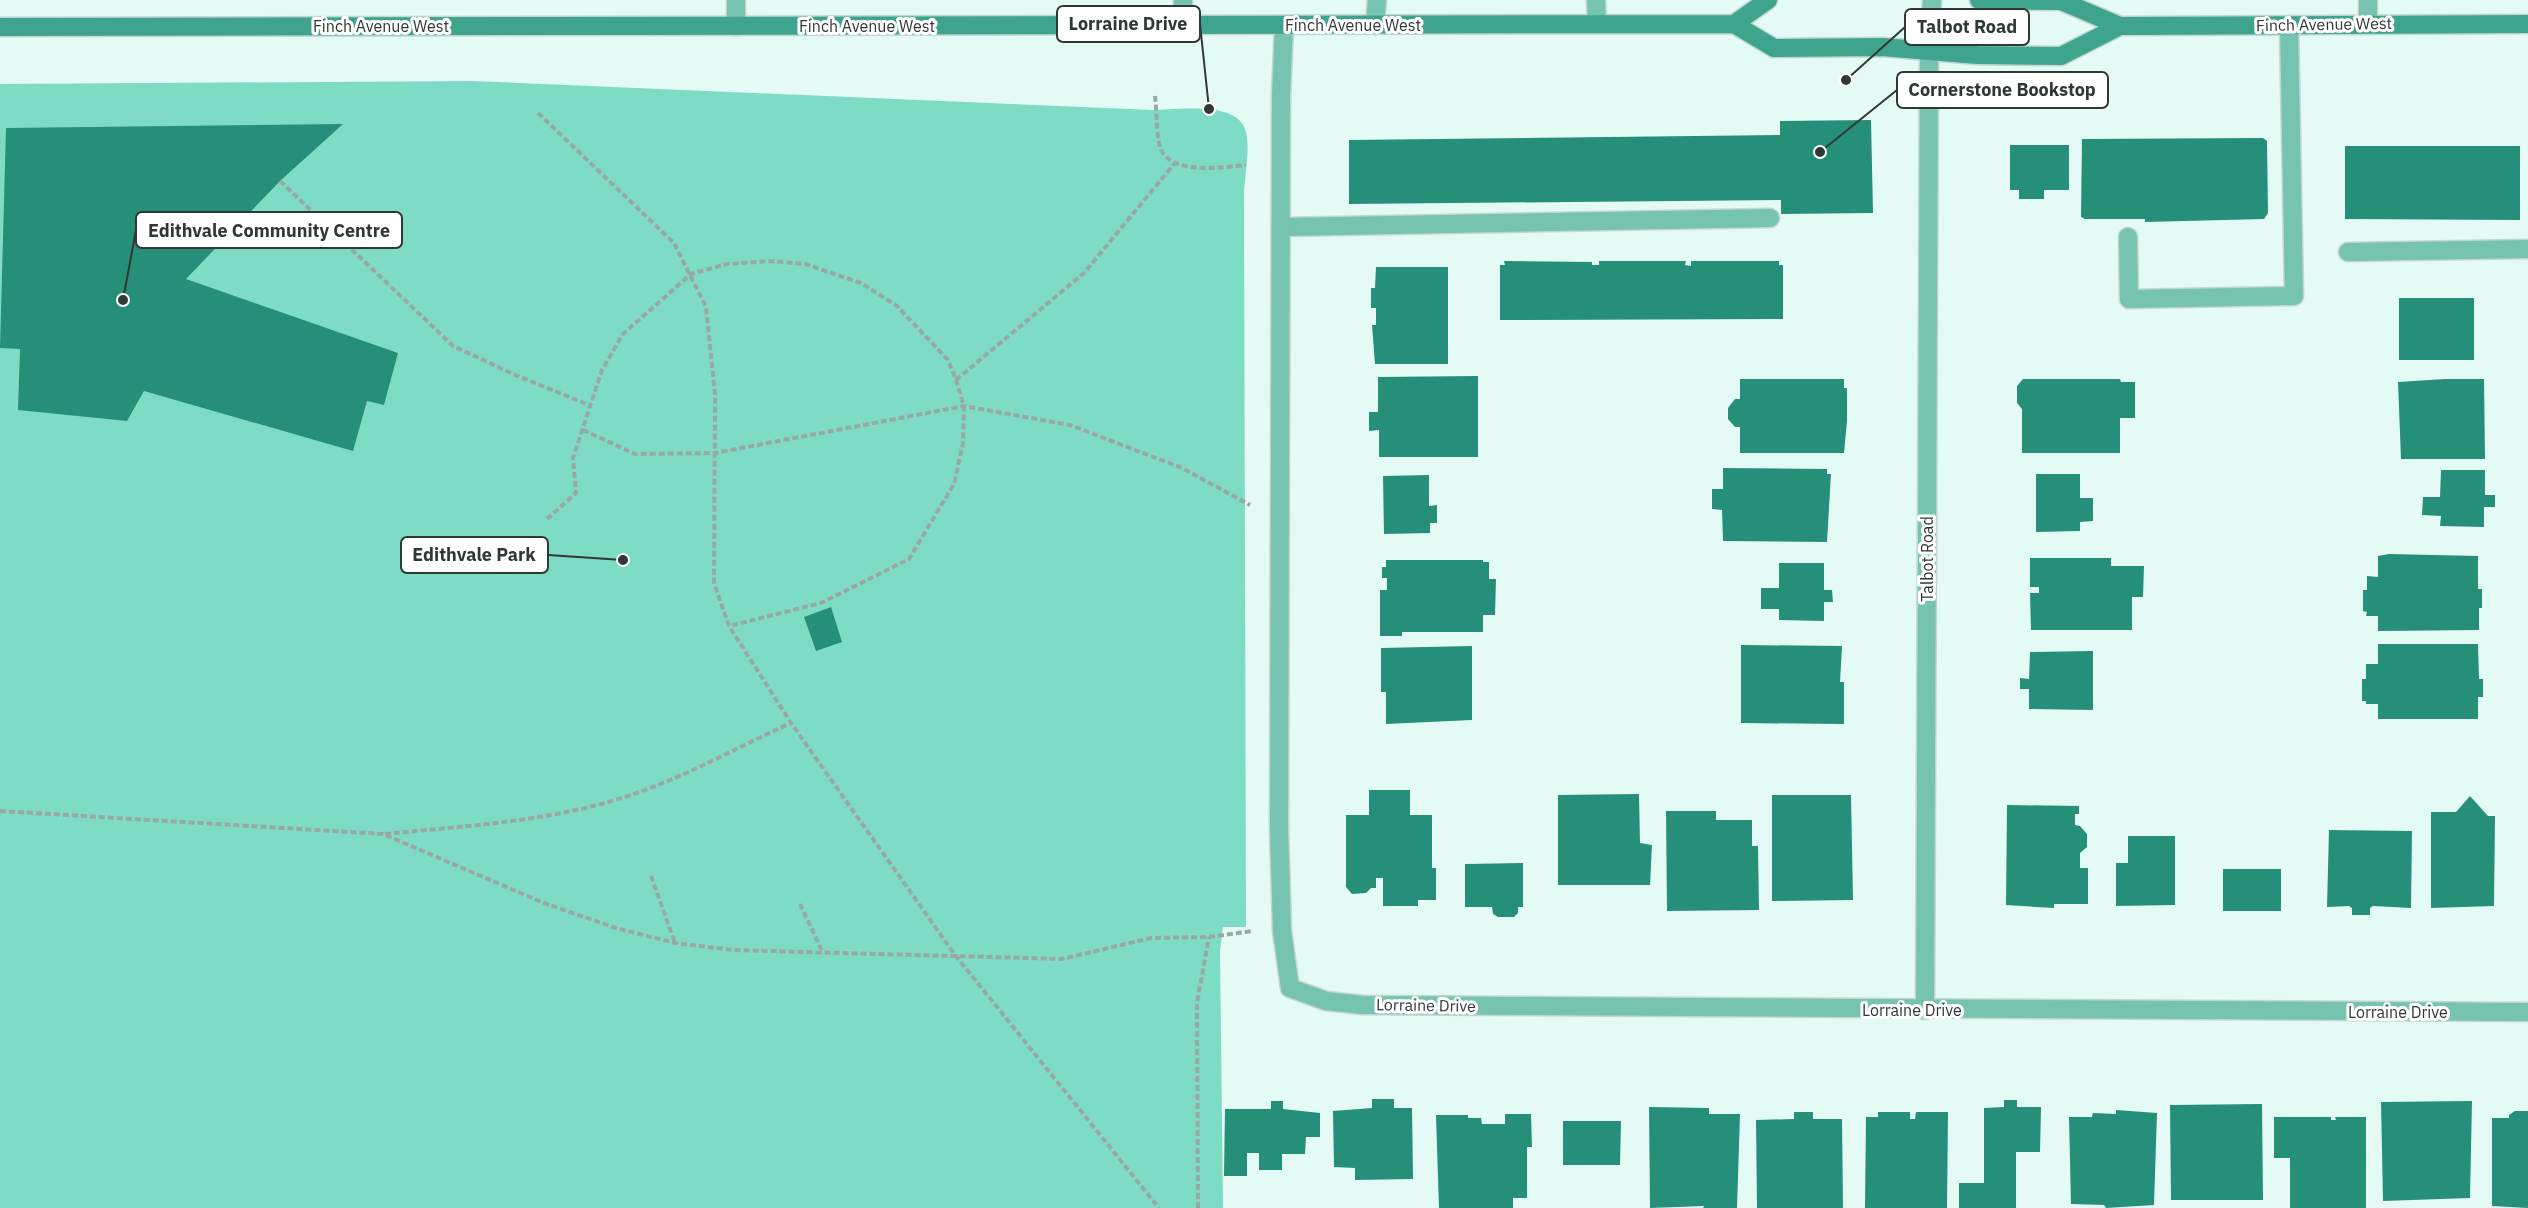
<svg xmlns="http://www.w3.org/2000/svg" width="2528" height="1208" font-family="'IBM Plex Sans',sans-serif">
<rect width="100%" height="100%" fill="#e4faf4"/>
<!-- green -->
<path fill="#7edcc4" d="M472,81L1152,110C1177,110 1239,100 1246,132C1250,150 1245,174 1244,193L1246,927H1223L1220,951L1223,1208H0V84Z"/>
<!-- building -->
<path fill="#268f79" d="M1871,120L1873,213L1781,214V200L1349,204V140L1780,135V121Z
M343,124L280,181L186,279L398,353L384,405L367,401L353,451L144,391L127,421L18,410L20,349L0,348L6,128Z
M2263,138L2267,141L2268,213L2264,219L2145,222V219H2085L2081,217L2082,139Z
M2010,145H2069V190H2044V199H2019V190H2010Z
M2345,146H2520V220L2345,219Z
M1504,261L1592,262V265H1599V261H1686L1685,265L1691,266V261H1779V265H1783V319L1500,320V265H1505Z
M1376,267H1448V364H1375L1372,325H1376V308H1371V288H1375Z
M2399,298H2474V360H2399Z
M1478,376V457H1379V430L1369,431V412H1378V377Z
M1740,379H1844V388H1847V421L1844,453H1740V427H1735L1728,419V408L1735,399H1740Z
M2023,379H2120L2121,382H2135V418H2120V453H2022V409L2017,403V386Z
M2445,379H2484L2485,459H2401L2398,382Z
M1723,468L1827,469V474H1831L1827,542L1723,541L1722,510L1712,509V489H1723Z
M2441,470H2485V495H2495V507H2484V527L2440,526L2441,516L2422,515L2423,497H2440Z
M2036,474H2080V498H2093V521L2080,522V531L2036,532Z
M1429,475V506L1437,505V523H1430V533L1384,534L1383,476Z
M2389,554L2478,556V589H2482V608H2479V630L2378,631V616H2366L2367,612L2363,611V590H2367V576L2378,577V556Z
M2030,558H2111V566H2144L2143,597H2132V630H2031L2030,593H2039V587H2030Z
M1386,560H1483V562H1489V579H1496L1495,615H1483V632H1402V636H1380V590H1387V578H1382V567H1386Z
M1779,563H1824V590H1832L1833,602H1824V621L1779,620V609H1761V588H1779Z
M831,607L842,642L816,651L804,617Z
M2378,644H2478L2479,679H2483V697H2478V719H2378V704H2366V701H2362V679H2366V664H2378Z
M1741,645L1842,646L1840,682H1844V724L1741,723Z
M1472,646V720L1386,724V692H1381V648Z
M2093,651V710L2029,709V689H2020V678L2029,679L2030,652Z
M1369,790H1410V815H1432V868H1436V900H1418V906H1383V878H1376V888H1371L1366,893L1352,894L1346,887V815H1369Z
M1639,794L1640,843L1652,845L1650,885H1558V795Z
M1772,795H1851L1853,900L1772,901Z
M2470,796L2488,816H2495L2494,906L2431,908V812H2456Z
M2007,805L2079,806V814H2075V825L2080,826L2087,834V847L2080,853V868H2088V904H2054V908L2006,905Z
M1666,811H1716V820H1752V846H1758L1759,910L1667,911Z
M2329,830L2412,831L2411,908L2373,906L2370,908V915H2352V908L2349,906L2327,907Z
M2128,836H2175V905L2116,906V863H2128Z
M1523,863V907H1518V913L1514,917H1498L1493,914L1492,907H1465V864Z
M2223,869H2281V911H2223Z
M1372,1099H1394V1108H1412L1413,1179L1355,1180V1168L1334,1167L1333,1111L1372,1108Z
M2004,1100H2017V1107H2041L2040,1152H2016V1208H1959V1183H1984V1108L2004,1107Z
M1271,1101H1283V1109L1320,1113V1137H1306L1305,1154H1282V1170H1259V1153H1247V1176H1224L1225,1109H1271Z
M2472,1101L2470,1198L2383,1201L2381,1102Z
M2262,1104L2263,1200H2171L2170,1105Z
M1649,1107L1709,1108V1114H1740L1737,1208H1703L1704,1206L1650,1208Z
M2116,1110L2157,1113L2154,1205L2106,1208L2104,1205L2071,1204L2069,1117H2092L2093,1113L2116,1114Z
M2515,1111H2528V1208L2492,1206V1118H2509V1115Z
M1794,1112H1813V1119H1842L1843,1208H1757L1756,1120L1794,1119Z
M1878,1112H1910V1119H1915L1916,1112H1948L1947,1208H1865L1866,1117H1878Z
M1505,1114H1531L1532,1147H1527V1198H1513V1208H1439L1436,1115H1468V1118H1481L1482,1124H1505Z
M2274,1117H2331V1120H2336L2335,1117H2366V1208H2290V1158H2274Z
M1563,1121H1621L1620,1165H1563Z"/>
<g fill="none" stroke-linecap="round" stroke-linejoin="round">
<!-- service casing -->
<g stroke="#c3d7d2" stroke-width="21">
<path id="service" d="M1596,0L1597,24
M1375,25L1377,0
M1183,26V0
M1282,227L1770,218
M2128,237L2129,299L2294,296L2289,25
M2348,252L2528,249"/>
</g>
<!-- minor casing -->
<g stroke="#c3d7d2" stroke-width="21">
<path id="minor" d="M2368,0V23
M1284,25L1281,96L1279,827L1282,931L1290,988L1326,1001L1363,1005L2528,1012
M736,26V0
M1925,1010L1929,50"/>
</g>
<!-- tertiary casing -->
<g stroke="#c3d7d2" stroke-width="21">
<path id="tertiary" d="M1929,50L1932,0"/>
</g>
<!-- secondary casing -->
<g stroke="#c3d7d2" stroke-width="21">
<path id="secondary" d="M1979,0L2061,1L2120,26L2528,24
M1734,24L1768,0
M0,27L1734,24L1774,48L1882,47L1977,55L2061,56L2120,26"/>
</g>
<!-- path -->
<path stroke="#98a9a4" stroke-width="4" stroke-dasharray="6 3" stroke-linecap="butt" d="M1155,96C1157,112 1156,131 1160,147C1169,176 1223,167 1246,165
M538,113L674,243L706,307L715,395L714,583L729,626L791,723L955,955L1159,1208
M280,181L453,346L513,374L589,405
M956,380L1084,273L1175,163
M583,430L635,454L715,453L964,406L1070,425L1182,468L1250,505
M547,519L576,493L573,458L602,370L623,334L691,274L727,264L771,261L805,264L861,283L897,306L948,360L956,380L964,406L963,443L954,484L909,559L821,603L729,626
M0,811L383,834L544,903L616,928L675,943L733,950L1062,959L1151,938L1209,937L1253,931
M385,834C473,825 566,821 650,788C698,770 744,744 791,723
M651,876L675,943
M800,904L823,953
M1198,1208L1197,1003L1209,937"/>
<!-- service -->
<use href="#service" stroke="#76c3af" stroke-width="18"/>
<!-- minor -->
<use href="#minor" stroke="#76c3af" stroke-width="18"/>
<!-- tertiary -->
<use href="#tertiary" stroke="#76c3af" stroke-width="18"/>
<!-- secondary -->
<use href="#secondary" stroke="#3fa48e" stroke-width="18"/>
</g>
<g text-anchor="middle" stroke-width="6" stroke-linejoin="round" paint-order="stroke">
<!-- street labels -->
<g font-size="16" fill="#2f3835" stroke="#fff">
<text transform="translate(2324 24) rotate(-1)" y="6">Finch Avenue West</text>
<text x="1353" y="31">Finch Avenue West</text>
<text x="381" y="32">Finch Avenue West</text>
<text x="867" y="32">Finch Avenue West</text>
<text transform="translate(1927 559) rotate(-90)" y="6">Talbot Road</text>
<text transform="translate(1426 1005) rotate(1)" y="6">Lorraine Drive</text>
<text x="1912" y="1016">Lorraine Drive</text>
<text x="2398" y="1018">Lorraine Drive</text>
</g>
</g>
<!-- callouts -->
<path fill="none" stroke="#2f3835" stroke-width="2" d="M1209 109L1200 24M1846 80L1905 27M1820 152L1897 90M123 300L136 230M623 560L548 555"/>
<g fill="#2f3835" stroke="#fff" stroke-width="2">
<circle cx="1209" cy="109" r="6"/>
<circle cx="1846" cy="80" r="6"/>
<circle cx="1820" cy="152" r="6"/>
<circle cx="123" cy="300" r="6"/>
<circle cx="623" cy="560" r="6"/>
</g>
<g fill="#fff" stroke="#2f3835" stroke-width="2">
<rect x="1057" y="6" width="143" height="36" rx="6"/>
<rect x="1905" y="9" width="124" height="36" rx="6"/>
<rect x="1897" y="72" width="211" height="36" rx="6"/>
<rect x="136" y="212" width="266" height="36" rx="6"/>
<rect x="401" y="537" width="147" height="36" rx="6"/>
</g>
<g font-size="18" text-anchor="middle" font-weight="bold" fill="#2f3835">
<text x="1128" y="30">Lorraine Drive</text>
<text x="1967" y="33">Talbot Road</text>
<text x="2002" y="96">Cornerstone Bookstop</text>
<text x="269" y="237">Edithvale Community Centre</text>
<text x="474" y="561">Edithvale Park</text>
</g>
</svg>
